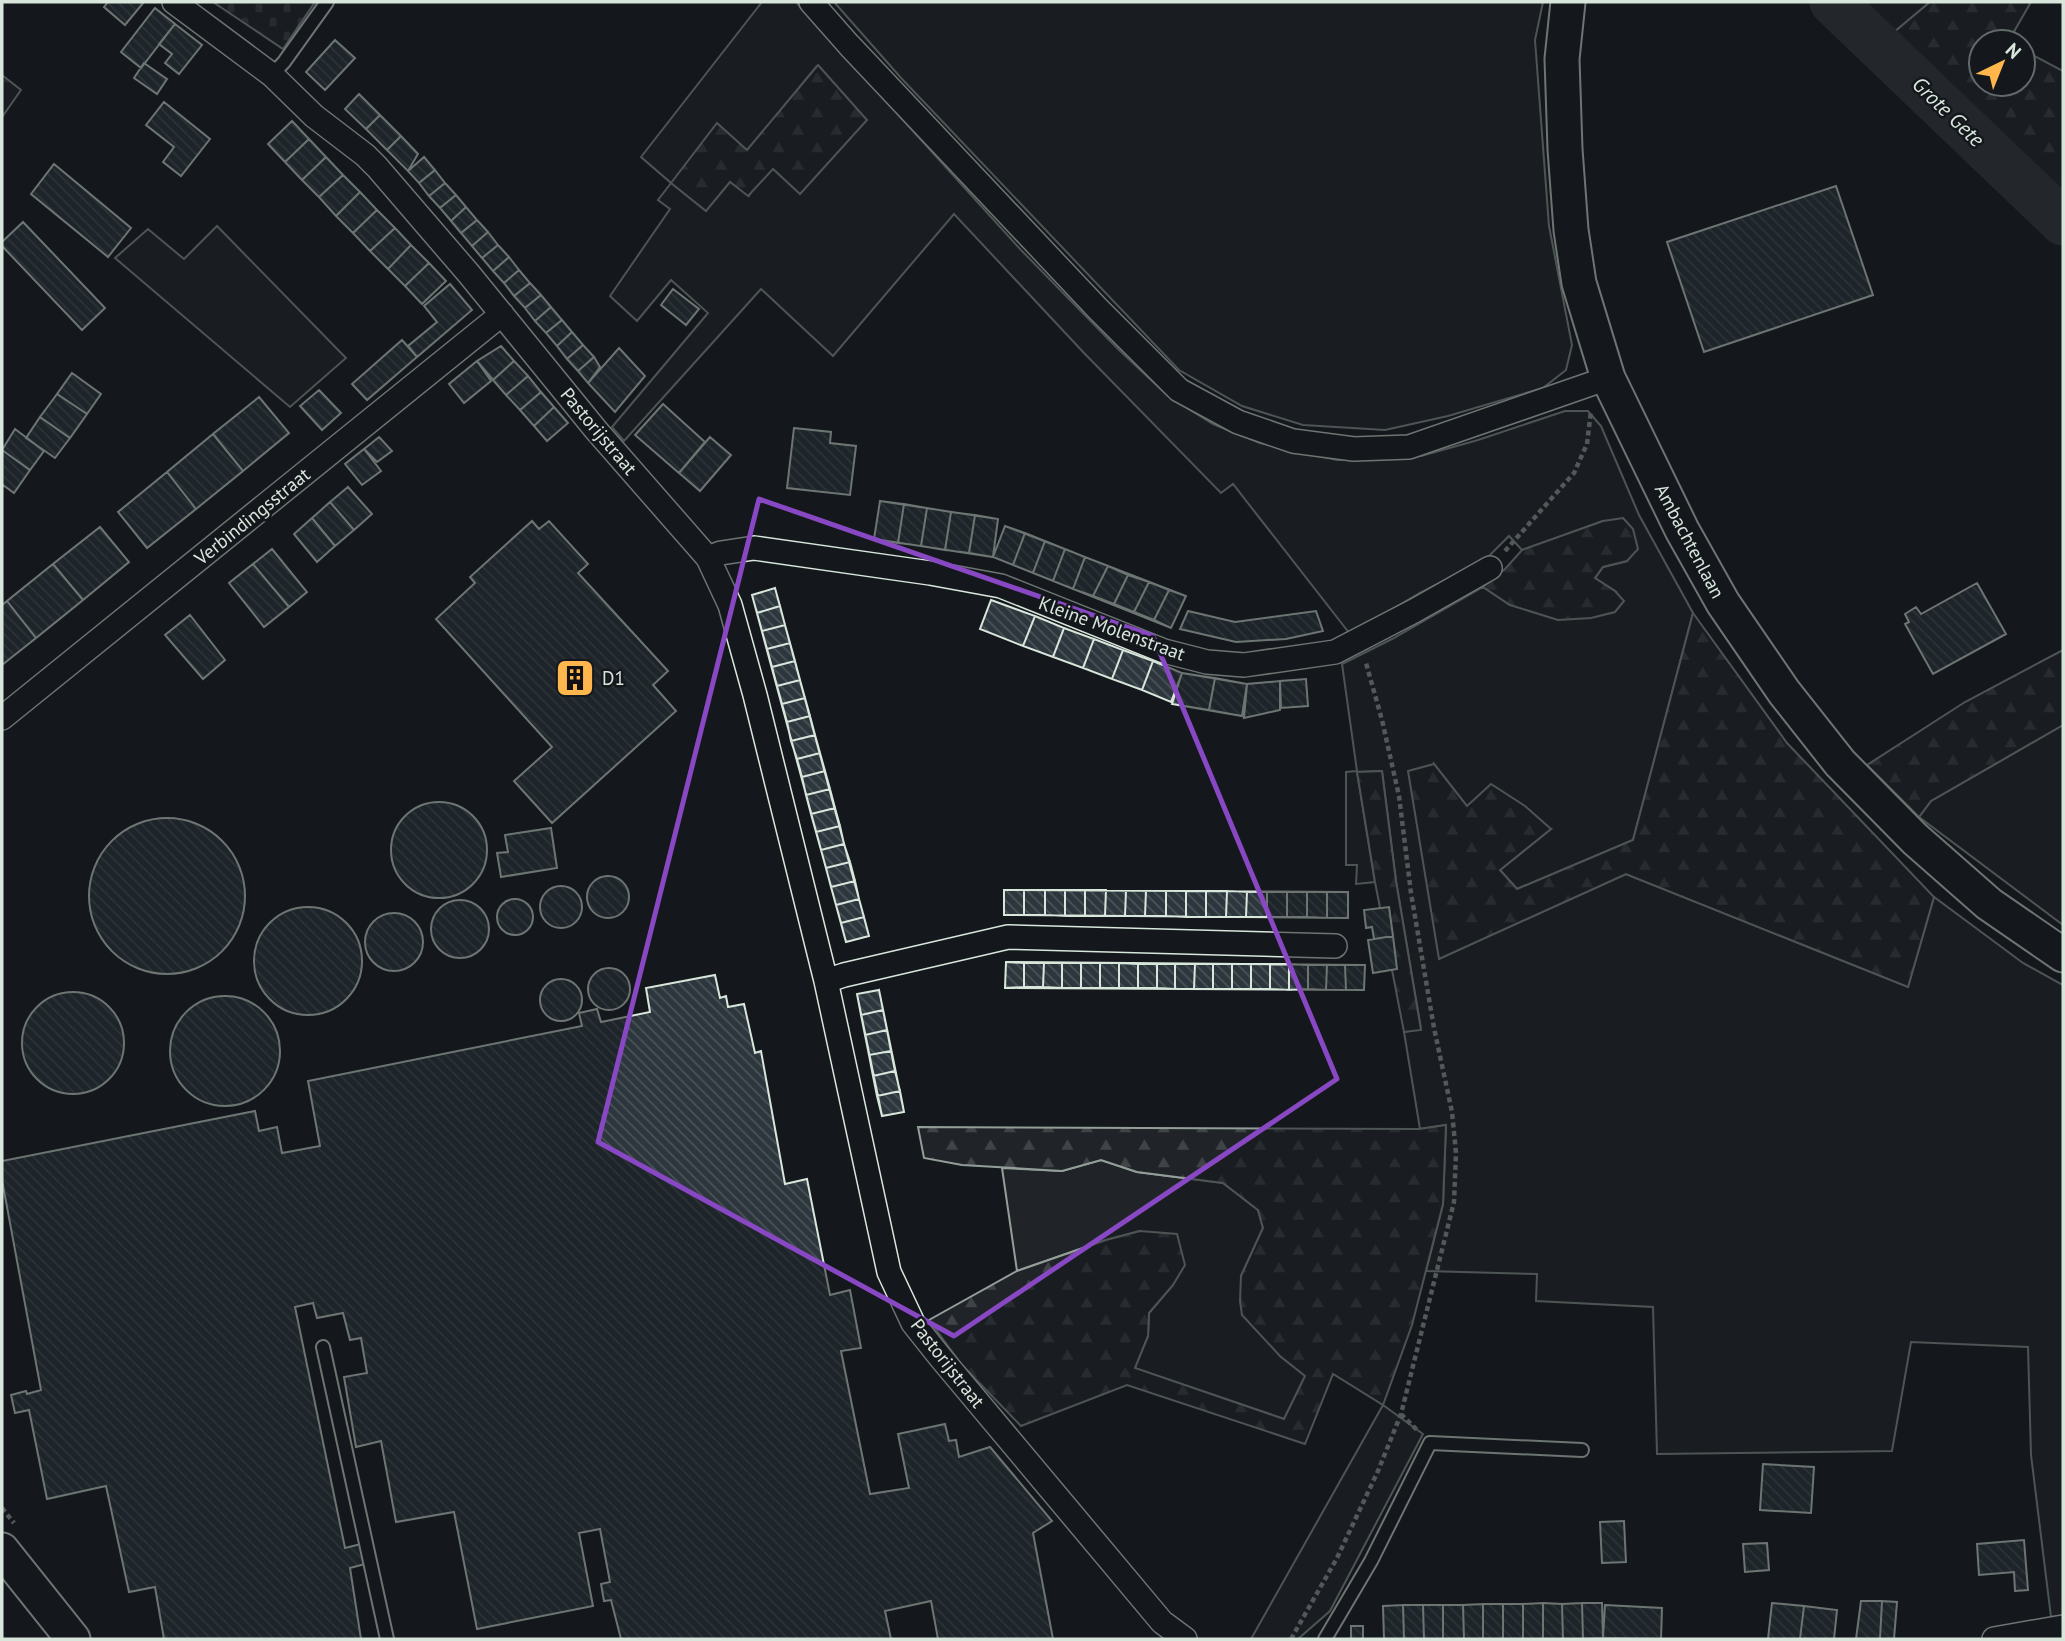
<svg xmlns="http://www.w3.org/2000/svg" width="2065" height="1641" font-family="'PT Sans',sans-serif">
<defs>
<pattern id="forest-firs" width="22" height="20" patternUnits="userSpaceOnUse" patternTransform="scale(1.75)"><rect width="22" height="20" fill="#202428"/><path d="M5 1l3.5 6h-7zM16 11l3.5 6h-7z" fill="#404447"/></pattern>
<pattern id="cemetery-stones" width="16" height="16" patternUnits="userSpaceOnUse" patternTransform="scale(1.75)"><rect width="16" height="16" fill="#202428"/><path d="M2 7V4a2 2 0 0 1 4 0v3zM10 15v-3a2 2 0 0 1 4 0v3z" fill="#404447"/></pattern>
<pattern id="building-back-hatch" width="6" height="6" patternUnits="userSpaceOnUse" patternTransform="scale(1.75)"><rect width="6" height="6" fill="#2c363c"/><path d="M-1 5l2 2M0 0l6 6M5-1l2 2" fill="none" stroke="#4a5358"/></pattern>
</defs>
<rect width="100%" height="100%" fill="#14181c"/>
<!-- green -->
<path fill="#202428" stroke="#939e99" stroke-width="2" fill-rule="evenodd" d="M762,2H796L1021,250L1118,349L1168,396L1213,424L1260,443L1337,460L1390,459L1421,456L1478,440L1565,411H1588L1601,426L1639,515L1693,613L1633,840L1517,889L1500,870L1551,829L1467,806L1434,764L1440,958L1626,874L1908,987L1934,897L2023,963L2063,985V1616L2051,1617L2031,1455L2028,1347L1911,1342L1892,1451L1657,1454L1653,1307L1536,1301L1537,1274L1426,1271L1443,1204L1446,1125L1420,1129L1404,1032L1421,1029L1396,881L1382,771L1357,772L1375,882L1356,884L1357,865H1346V772L1357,771L1342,664L1392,639L1483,587L1510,605L1615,591L1595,578L1603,567L1627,561L1603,521L1522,550L1509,536L1486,559L1420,593L1350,634L1233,484L1221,493L1084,353L954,214L833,356L761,289L624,441L612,427L708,313L671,280L637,321L610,296L670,209L658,200L671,183L641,157ZM817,66L749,196L731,181L747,151Z
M834,2H1543L1535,40L1549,226L1572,345L1566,370L1543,388L1448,416L1385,430L1303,425L1242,406L1179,370L902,79Z
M1862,2H1930L1893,33Z
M217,226L346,358L290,407L115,258L148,229L184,259Z
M2063,725V925L1919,817L1931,801Z
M1101,1160L1137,1172L1223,1183L1258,1210L1263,1228L1241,1276L1280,1356L1306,1376L1284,1419L1134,1368L1148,1336L1149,1313L1173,1285L1140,1231L1106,1240L1017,1271L1002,1168L1062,1171Z
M1383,1405L1423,1434L1330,1611L1298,1639H1251Z"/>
<!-- forest -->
<path fill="url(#forest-firs)" stroke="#939e99" stroke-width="2" d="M1930,2H2031L2008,42H1981V84H2023V50L2063,71V193L1893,33Z
M818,65L867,120L800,194L773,169L748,196L730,182L706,211L671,183L717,123L747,150Z
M2,75L21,90L2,117Z
M1623,518L1633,529L1638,549L1627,561L1603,567L1595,578L1615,591L1624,601L1615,612L1591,618L1558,620L1510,605L1483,587L1505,569L1522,550L1603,521Z
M1693,613L1787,743L1934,897L1908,987L1626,874L1439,959L1408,771L1434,764L1467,806L1491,784L1525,806L1551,829L1500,870L1517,889L1633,840Z
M2063,650V725L1931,801L1919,817L1867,765L1965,702Z
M1382,771L1396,881L1421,1030L1404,1032L1375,882L1357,772Z
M1446,1125L1443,1204L1412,1325L1383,1405L1333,1374L1305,1444L1127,1385L1021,1426L962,1365L929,1320L1017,1271L1106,1240L1140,1231L1177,1234L1185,1265L1173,1285L1149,1313L1148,1336L1135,1368L1284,1419L1305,1376L1280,1356L1242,1315L1240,1301L1241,1276L1263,1228L1258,1210L1223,1183L1137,1172L1101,1160L1062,1171L962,1165L924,1158L918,1127L1419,1129Z"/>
<!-- cemetery -->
<path fill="url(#cemetery-stones)" stroke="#939e99" stroke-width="2" d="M213,2H315L283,49Z"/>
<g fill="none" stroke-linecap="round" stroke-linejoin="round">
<!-- river -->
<path stroke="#363b3e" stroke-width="47" d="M1833,2L2063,222"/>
</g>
<!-- building -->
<path fill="url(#building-back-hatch)" stroke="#d8e6dc" stroke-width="2" d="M108,2H144L125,25L104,7Z
M155,8L175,24L141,68L121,52Z
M175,24L202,45L179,74L165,63L172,54L159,44Z
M335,40L355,58L325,90L306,72Z
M144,63L167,79L157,94L134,78Z
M359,94L380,115L366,129L345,109Z
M164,102L210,139L181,176L163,162L174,147L146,125Z
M380,115L401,136L387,150L366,129Z
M292,121L309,139L285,162L268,144Z
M401,136L418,154L408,171L387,150Z
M309,139L326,157L302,180L285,162Z
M326,157L343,175L319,197L302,180Z
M424,157L435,170L419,183L408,171Z
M54,164L131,228L108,257L31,194Z
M435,170L445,183L429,196L419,183Z
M343,175L360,192L336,216L319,197Z
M445,183L456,195L440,208L429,196Z
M1836,186L1873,295L1704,352L1667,242Z
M360,192L377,210L353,233L336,216Z
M456,195L466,207L451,221L440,208Z
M466,207L477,220L461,233L451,221Z
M377,210L395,228L370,251L353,233Z
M477,220L488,232L472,246L461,233Z
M23,222L105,308L82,330L2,246V242Z
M395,228L411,245L388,269L370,251Z
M488,232L498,245L482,258L472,246Z
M411,245L429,263L405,286L388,269Z
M498,245L509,257L493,271L482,258Z
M509,257L519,270L504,283L493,271Z
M429,263L446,281L422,304L405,286Z
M519,270L530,283L514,296L504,283Z
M530,283L541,295L525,308L514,296Z
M450,284L472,310L417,357L408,346L437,322L424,306Z
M673,289L699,309L686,325L661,305Z
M541,295L551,307L535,321L525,308Z
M551,307L562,320L546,333L535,321Z
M562,320L572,332L557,346L546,333Z
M572,332L583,345L567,359L557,346Z
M402,340L417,357L367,400L352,384Z
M583,345L594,357L578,371L567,359Z
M501,346L514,361L493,380L477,361Z
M619,348L645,376L615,412L588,383Z
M594,357L600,367L588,383L578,371Z
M477,361L491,381L464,403L449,384Z
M514,361L528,376L506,395L493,380Z
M72,373L101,394L87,414L57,394Z
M528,376L541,392L520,410L506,395Z
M319,390L341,413L322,430L300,406Z
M541,392L554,407L534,426L520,410Z
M57,394L87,414L70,438L40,417Z
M259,397L289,433L243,471L213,434Z
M663,404L705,442L679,473L635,435Z
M554,407L568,423L547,441L534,426Z
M40,417L70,438L55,458L26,438Z
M794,428L831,432L830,443L856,446L850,495L787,488Z
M15,429L44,451L30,470L2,450Z
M213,434L243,471L196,509L167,472Z
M379,437L392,451L377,462L364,449Z
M710,437L731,455L700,491L679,473Z
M364,449L381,471L362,485L345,464Z
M2,450L30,470L14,493L3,485L2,488Z
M167,472L196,509L147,548L118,512Z
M348,487L372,514L354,530L330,502Z
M880,501L904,504L898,543L874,539Z
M880,501L998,519L993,557L874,539Z
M330,502L354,530L335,546L312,518Z
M904,504L927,508L921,546L898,543Z
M927,508L951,512L945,550L921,546Z
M951,512L975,515L969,553L945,550Z
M975,515L998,519L993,557L969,553Z
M312,518L335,546L317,562L294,534Z
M532,521L539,529L549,521L588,564L578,573L668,671L653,685L676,711L552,823L514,781L552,747L436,619L475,583L470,577Z
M1005,526L1025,533L1013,565L993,557Z
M1005,526L1186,596L1171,628L993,557Z
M100,527L129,562L83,600L53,564Z
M1025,533L1045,541L1033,573L1013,565Z
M1045,541L1065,549L1053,581L1033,573Z
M272,549L307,592L289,607L253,564Z
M1065,549L1085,557L1073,589L1053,581Z
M1085,557L1108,566L1093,596L1073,589Z
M53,564L83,600L36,638L7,601Z
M253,564L289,607L264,627L229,583Z
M1108,566L1128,575L1114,604L1093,596Z
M1128,575L1149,582L1134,612L1114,604Z
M1149,582L1169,590L1154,620L1134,612Z
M1977,583L2006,634L1933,674L1905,624L1909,622L1905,614L1916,607L1921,614Z
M775,588L780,606L757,613L752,595Z
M775,588L869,936L846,942L752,595Z
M1169,590L1186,596L1171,628L1154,620Z
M991,600L1035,616L1023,646L980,629Z
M7,601L36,638L2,665V605Z
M780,606L785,625L762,631L757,613Z
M1188,611L1235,622L1316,611L1323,631L1286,639L1236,642L1180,629Z
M190,615L225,660L203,679L165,635Z
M1035,616L1064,628L1053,657L1023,646Z
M785,625L790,643L767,649L762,631Z
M1064,628L1094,639L1083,668L1053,657Z
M1094,639L1123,650L1112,679L1083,668Z
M790,643L795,661L772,667L767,649Z
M1123,650L1153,661L1142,690L1112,679Z
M795,661L800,680L777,686L772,667Z
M1153,661L1182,673L1171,702L1142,690Z
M1182,673L1215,678L1209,710L1172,704Z
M1182,673L1247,684L1242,716L1172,704Z
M1215,678L1247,684L1242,716L1209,710Z
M1306,679L1308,706L1281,708L1280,681Z
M800,680L805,698L782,704L777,686Z
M1280,681V710L1244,718L1247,684Z
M805,698L810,716L787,722L782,704Z
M810,716L815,735L791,741L787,722Z
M815,735L820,753L797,759L791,741Z
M820,753L825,771L802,777L797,759Z
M825,771L830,789L806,795L802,777Z
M830,789L835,808L811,814L806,795Z
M391 850a48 48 0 1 1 96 0a48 48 0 1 1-96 0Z
M835,808L840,826L816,832L811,814Z
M89 896a78 78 0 1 1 156 0a78 78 0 1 1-156 0Z
M840,826L844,844L821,850L816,832Z
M551,828L557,868L501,877L497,853L508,852L505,835Z
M844,844L850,862L826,868L821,850Z
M850,862L855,881L831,887L826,868Z
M587 897a21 21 0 1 1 42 0a21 21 0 1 1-42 0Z
M855,881L859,899L836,905L831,887Z
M540 907a21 21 0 1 1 42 0a21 21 0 1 1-42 0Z
M1004,890H1024V915H1004Z
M1004,890L1348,892V918L1004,915Z
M1024,890H1045V915H1024Z
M1045,890H1065V916L1045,915Z
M1065,890H1085V916H1065Z
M1085,890H1106L1105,916H1085Z
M1106,890L1126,891L1125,916H1105Z
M1126,891H1146L1145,916H1125Z
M1146,891H1166V916H1145Z
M1166,891H1186V917L1166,916Z
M1186,891H1206V917H1186Z
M1206,891H1227L1226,917H1206Z
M1227,891L1247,892L1246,917H1226Z
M1247,892H1267V917H1246Z
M1267,892H1287V917H1267Z
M1287,892H1307V917H1287Z
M1307,892H1327V918L1307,917Z
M1327,892H1348V918H1327Z
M497 917a18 18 0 1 1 36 0a18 18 0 1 1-36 0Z
M859,899L864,917L841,923L836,905Z
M431 929a29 29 0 1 1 58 0a29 29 0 1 1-58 0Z
M254 961a54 54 0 1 1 108 0a54 54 0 1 1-108 0Z
M1389,907L1393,936L1374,939L1372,927L1366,928L1364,910Z
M365 942a29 29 0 1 1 58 0a29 29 0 1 1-58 0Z
M864,917L869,936L846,942L841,923Z
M1393,936L1397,969L1373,973L1368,940Z
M1006,962L1024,963V987L1005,988Z
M1006,962L1365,965L1364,990L1005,988Z
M1024,963H1044L1043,987H1024Z
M1044,963H1062V988L1043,987Z
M1062,963H1081V988H1062Z
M1081,963H1100V988H1081Z
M1100,963H1119V988H1100Z
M1119,963L1138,964V988H1119Z
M1138,964H1157V988H1138Z
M1157,964H1175V989L1157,988Z
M1175,964H1195L1194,989H1175Z
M1195,964H1213V989H1194Z
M1213,964H1232V989H1213Z
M1232,964H1251V989H1232Z
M1251,964H1270V989H1251Z
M1270,964H1289V990L1270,989Z
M1289,964L1308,965V989L1289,990Z
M1308,965H1327L1326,990L1308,989Z
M1327,965H1345L1346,990H1326Z
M1345,965H1365L1364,990H1346Z
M588 989a21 21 0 1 1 42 0a21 21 0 1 1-42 0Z
M715,975L720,998L726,996L728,1007L744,1004L755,1053L761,1051L785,1184L807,1179L830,1295L850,1290L861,1348L841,1351L870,1494L909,1488L898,1434L945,1424L949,1441L956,1440L959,1457L990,1447L1052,1521L1033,1533L1053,1639H938L931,1601L885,1611L891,1639H621L611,1600L604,1601L601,1584L610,1582L600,1529L579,1533L593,1606L477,1629L454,1512L396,1522L381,1441L356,1447L344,1377L367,1373L361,1338L350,1340L343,1313L317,1318L313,1303L295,1307L345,1548L361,1544L365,1564L350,1568L361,1639H164L155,1587L129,1592L106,1486L47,1499L29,1410L15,1413L11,1395L26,1391L27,1394L41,1390L2,1180V1161L255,1111L259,1131L277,1127L282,1153L320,1146L308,1081L582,1026L579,1013L597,1009L601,1022L650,1012L646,988Z
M540 1000a21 21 0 1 1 42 0a21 21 0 1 1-42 0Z
M879,990L883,1010L861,1015L857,994Z
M879,990L904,1112L882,1116L857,994Z
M22 1043a51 51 0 1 1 102 0a51 51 0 1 1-102 0Z
M170 1051a55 55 0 1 1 110 0a55 55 0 1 1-110 0Z
M883,1010L887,1030L865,1035L861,1015Z
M887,1030L891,1051L869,1055L865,1035Z
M891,1051L895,1071L873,1076L869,1055Z
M895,1071L900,1091L877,1096L873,1076Z
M900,1091L904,1112L882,1116L877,1096Z
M1763,1464L1814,1467L1811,1513L1760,1510Z
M1624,1521L1626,1562L1602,1563L1600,1522Z
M2024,1540L2028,1590L2015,1591L2014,1572L1979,1575L1977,1544Z
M1767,1543L1769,1570L1745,1572L1743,1544Z
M1861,1601H1882L1880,1639H1856Z
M1882,1601L1897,1602L1894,1639H1880Z
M1543,1603V1639H1523V1604Z
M1543,1603L1562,1604L1563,1639H1543Z
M1582,1603L1583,1639H1563L1562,1604Z
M1582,1603H1602L1603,1638L1583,1639Z
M1772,1603L1804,1606L1800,1639H1768Z
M1483,1604V1639H1464L1463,1605Z
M1483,1604H1503V1639H1483Z
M1503,1604H1523V1639H1503Z
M1403,1605L1404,1639H1384L1383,1606Z
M1403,1605H1423L1424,1639H1404Z
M1423,1605H1443V1639H1424Z
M1443,1605H1463L1464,1639H1443Z
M1605,1605L1662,1608L1661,1639L1603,1638Z
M1804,1606L1837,1610L1834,1639H1800Z
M1351,1626H1363V1639H1351Z"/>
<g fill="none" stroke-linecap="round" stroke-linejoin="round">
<!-- lane casing -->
<g stroke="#d8e6dc" stroke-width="16">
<path id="lane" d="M272,75L284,62L327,2
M323,1347L387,1639
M1325,1639L1371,1561L1430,1443L1582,1450"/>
</g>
<!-- street casing -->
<g stroke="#d8e6dc" stroke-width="26">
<path id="street" d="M174,2L272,75L314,116L365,155L377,167L469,274L596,430L708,558L730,605L755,695L826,981L889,1272L913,1323L940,1357L1162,1622L1185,1639
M811,2L849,45L1098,309L1179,390L1238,422L1293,441L1354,449L1409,447L1608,378
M708,558L721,553L754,548L930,573L1001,586L1164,651L1207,662L1244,665L1335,652L1414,611L1490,568
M2,718L502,314
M826,981L844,975L1008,937L1335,946
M1994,1639L2063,1627"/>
</g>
<!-- secondary casing -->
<g stroke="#d8e6dc" stroke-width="37">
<path id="secondary" d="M1568,2L1562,59L1565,149L1571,230L1579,283L1608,378L1682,530L1723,603L1784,692L1840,763L1915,839L1989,904L2063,955
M2,1550L73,1639"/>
</g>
<!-- path -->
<path stroke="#9da8a2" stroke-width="4.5" stroke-dasharray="5 3.5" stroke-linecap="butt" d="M1505,551L1574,473L1587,444L1591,411
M1401,1414L1418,1431
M2,1508L14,1523
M1291,1639L1337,1558L1378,1471L1401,1414L1454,1202L1456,1153L1452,1112L1434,1028L1411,893L1399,796L1382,720L1366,663"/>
<!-- lane -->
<use href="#lane" stroke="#14181c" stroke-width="12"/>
<!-- street -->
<use href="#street" stroke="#14181c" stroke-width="23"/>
<!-- secondary -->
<use href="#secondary" stroke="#14181c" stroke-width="33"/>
</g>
<!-- marked area -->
<path d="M0 0H2065V1641H0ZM759,499L1153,636L1337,1079L954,1336L598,1142Z" fill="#14181c" fill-opacity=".55" fill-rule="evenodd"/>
<path fill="none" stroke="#8948c3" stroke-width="5" stroke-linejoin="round" d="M759,499L1153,636L1337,1079L954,1336L598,1142Z"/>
<!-- icons -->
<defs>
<g id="building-square" transform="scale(2.0125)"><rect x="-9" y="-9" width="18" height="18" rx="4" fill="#ffb74d" stroke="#14181c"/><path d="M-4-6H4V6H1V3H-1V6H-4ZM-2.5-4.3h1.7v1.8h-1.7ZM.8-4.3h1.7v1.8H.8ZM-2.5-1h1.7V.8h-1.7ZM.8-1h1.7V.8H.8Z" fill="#111"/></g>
</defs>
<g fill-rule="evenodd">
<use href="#building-square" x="575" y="678"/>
</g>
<g text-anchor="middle" stroke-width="5" stroke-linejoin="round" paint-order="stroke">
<!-- street labels -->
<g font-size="19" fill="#d8e6dc" stroke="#14181c">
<text transform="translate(599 431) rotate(50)" y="7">Pastorijstraat</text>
<text transform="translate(252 516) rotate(-39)" y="7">Verbindingsstraat</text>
<text transform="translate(1690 541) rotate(62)" y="7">Ambachtenlaan</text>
<text transform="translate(1112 628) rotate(20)" y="7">Kleine Molenstraat</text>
<text transform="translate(948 1363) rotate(52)" y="7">Pastorijstraat</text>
</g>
<!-- poi labels -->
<g font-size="19" fill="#d8e6dc" stroke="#14181c" text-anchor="start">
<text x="602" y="685">D1</text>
</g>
<!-- water labels -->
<g font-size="21" font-style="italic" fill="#d8e6dc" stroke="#14181c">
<text transform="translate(1948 112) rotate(44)" y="7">Grote Gete</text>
</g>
</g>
<!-- border -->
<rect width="2065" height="1641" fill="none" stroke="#d8e6dc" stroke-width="7"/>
<!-- north arrow -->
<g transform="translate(2002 63) rotate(43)"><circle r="33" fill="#14181c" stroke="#626a69" stroke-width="2"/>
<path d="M0-5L12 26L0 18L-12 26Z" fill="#ffb74d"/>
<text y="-10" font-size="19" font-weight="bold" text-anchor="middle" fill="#d8e6dc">N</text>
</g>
</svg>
